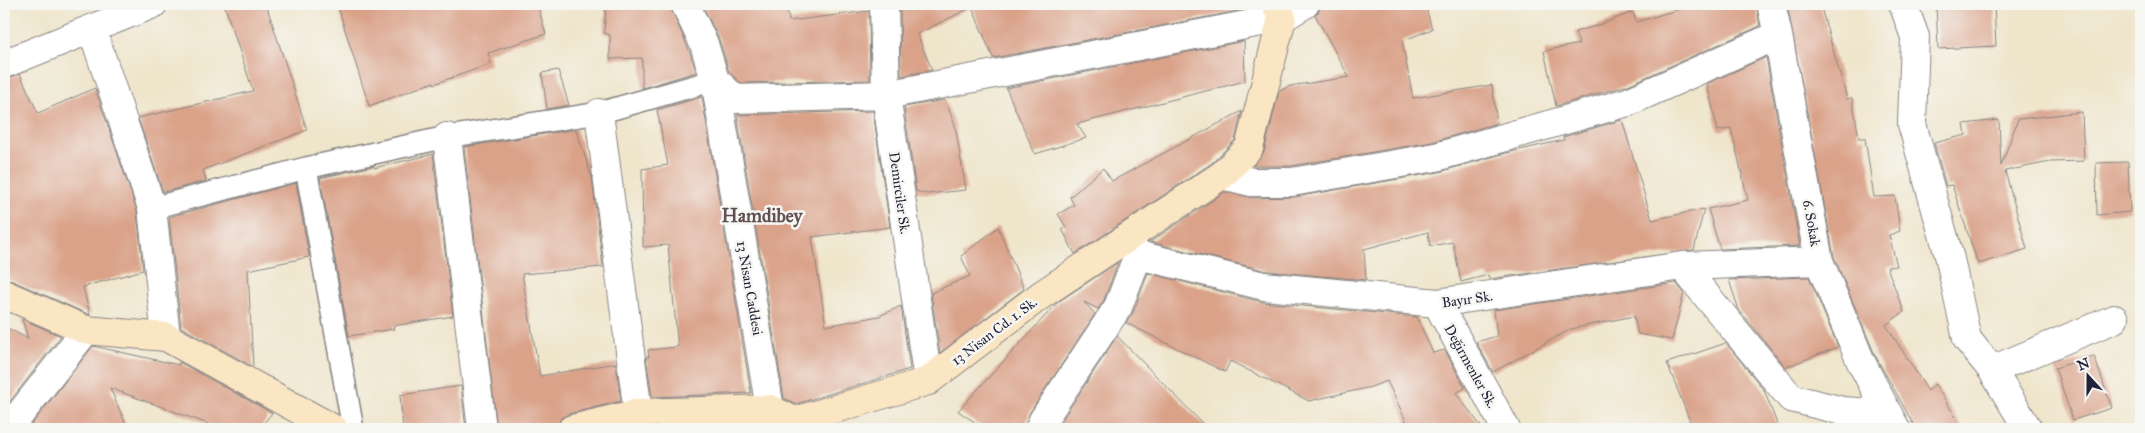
<svg xmlns="http://www.w3.org/2000/svg" width="2145" height="433" font-family="'IM FELL Great Primer',serif">
<rect width="100%" height="100%" fill="#f6f6f2"/>
<filter id="ink" filterUnits="userSpaceOnUse"><feTurbulence type="fractalNoise" baseFrequency=".02" numOctaves="2"/><feDisplacementMap in="SourceGraphic" scale="10" xChannelSelector="R" yChannelSelector="G"/><feConvolveMatrix kernelMatrix="1 2 1 2 8 2 1 2 1" color-interpolation-filters="sRGB"/></filter>
<filter id="wash" filterUnits="userSpaceOnUse"><feTurbulence type="fractalNoise" baseFrequency=".0096" numOctaves="4" result="noise"/><feDisplacementMap in="SourceGraphic" scale="20" xChannelSelector="R" yChannelSelector="G"/><feGaussianBlur stdDeviation="1.12" result="paint"/><feColorMatrix in="noise" values="0 0 0 0 0 0 0 0 0 0 0 0 0 0 0 0 0 1.4 0 .05"/><feComposite in="paint" operator="in"/></filter>
<g filter="url(#wash)">
<rect width="100%" height="100%" fill="#efe5cb"/>
<g id="blocks">
<!-- building -->
<path fill="#daa289" d="M224,4H266L307,130L203,170L206,181L163,192L138,118L253,91Z
M337,4H537L546,34L488,53L491,64L434,84V82L369,106Z
M702,4H770V9H787L789,21L869,11L870,80L741,83L729,72L719,39Z
M900,4H1244V10L993,58L972,7L917,34L932,70L901,76Z
M1321,4H1425L1432,29L1402,41L1413,98L1492,85L1497,123L1432,142L1291,166H1253L1264,152L1279,91L1290,86L1349,77L1315,15L1319,11Z
M1697,4H1756L1760,26L1628,85L1556,106L1544,51L1579,44L1575,32L1596,26L1633,12L1636,22Z
M1787,4H1820L1847,99L1852,98L1859,138H1865L1874,197L1895,196L1900,231L1889,235L1897,266L1887,267L1904,312L1886,325L1928,391L1935,384L1963,429H1916L1875,355L1834,257Z
M1936,4H1994L1996,46L1938,49Z
M606,6L671,9L689,50L696,72L642,88V58L610,59V35L604,33Z
M1244,41L1245,81L1077,124L1086,138L1035,154L1006,88Z
M1766,57L1800,246L1720,249L1708,209L1748,200L1731,128L1718,131L1707,84Z
M558,70L569,105L547,109L542,73Z
M20,74L38,113L95,88L137,211L143,270L83,287L90,315L8,279L4,266V79Z
M702,97L751,393L652,397L646,357H649L648,350L678,347L668,245L643,247L642,169L668,165L657,110Z
M945,100L955,125L966,190L927,194L916,191L904,107Z
M873,111L890,227L812,237L826,326L879,316L901,306L910,369L796,404L784,398L737,115Z
M1242,111L1235,140L1212,163L1075,254L1062,229L1066,227L1058,214L1074,205L1070,197L1103,168L1112,181Z
M2082,112L2084,161L2050,162L2005,171L2027,249L1978,264L1952,185L1946,186L1934,143L1966,135L1964,124L1999,120L2001,166L2018,119Z
M1622,120L1652,220L1704,209L1694,250L1489,279L1488,275L1461,282L1453,242L1430,246L1428,232L1364,249L1366,280L1267,271L1150,242L1225,192L1252,198L1295,197L1439,172L1502,154L1564,140L1563,137Z
M576,129L592,178L603,267L522,274L540,376L616,363L621,401L568,414L561,418L557,429H497L464,147Z
M433,154L453,316L393,326L394,329L349,336L320,178L374,166V168Z
M2128,162L2130,212L2097,215L2096,163Z
M296,183L309,257L248,270L253,367L181,327L169,217Z
M998,227L1024,289L940,353L931,293L970,276L961,256Z
M1118,262L1104,300L1098,309L1084,302L1095,314L1030,412L1024,429H985L958,411L1058,302Z
M1148,273L1262,302L1417,317L1433,353L1445,350L1465,388L1456,393L1483,429H1410L1387,381L1371,387L1309,401L1230,361L1225,372L1126,323L1133,313Z
M1809,277L1838,347L1786,367L1739,310L1729,280Z
M1676,283L1684,293L1672,340L1638,334L1634,316L1571,329L1493,372L1476,342L1497,336L1494,310Z
M22,319L61,336L4,409V326L28,339Z
M1117,336L1208,429H1056Z
M1726,343L1764,390L1779,429H1693L1667,363Z
M93,346L179,365V362L272,413L259,429H222L110,388L128,429H28Z
M2094,356L2112,408L2073,420L2055,368Z
M461,386L466,429H403L400,395Z
M715,426L717,429H637H640Z"/>
</g>
</g>
<g filter="url(#ink)">
<use href="#blocks" fill-opacity="0" stroke="#888483" stroke-width="1"/>
<g fill="none" stroke-linecap="round" stroke-linejoin="round">
<!-- lane casing -->
<g stroke="#888483" stroke-width="24">
<path id="lane" d="M306,168L353,429
M152,208L306,168L447,137L599,113L715,80"/>
</g>
<!-- street casing -->
<g stroke="#888483" stroke-width="30">
<path id="street" d="M685,4L704,44L715,80L770,409
M884,4L886,95L928,381
M1771,4L1778,35L1819,261L1861,362L1896,429
M1903,4L1915,37L1912,124L1950,259L1967,339L1992,370L2028,429
M92,29L152,208L166,337
M4,64L153,4
M715,80L735,99L886,95L1282,18L1305,4
M599,113L638,413
M447,137L482,429
M1222,175L1252,182H1292L1436,157L1628,102L1778,35
M1126,239L1138,255L1264,286L1437,303L1682,266L1819,261
M1682,266L1791,398L1843,411L1888,414
M1437,303L1506,429
M1992,370L2114,319
M6,429L13,423L86,330
M1039,429L1043,420L1118,307L1138,255"/>
</g>
<!-- secondary casing -->
<g stroke="#888483" stroke-width="30">
<path id="secondary" d="M4,294L86,330L166,337L334,429
M572,429L638,413L770,409L795,421L928,381L1041,295L1222,175L1249,148L1282,18L1276,4"/>
</g>
<!-- lane -->
<use href="#lane" stroke="#fff" stroke-width="21"/>
<!-- street -->
<use href="#street" stroke="#fff" stroke-width="28"/>
<!-- secondary -->
<use href="#secondary" stroke="#fbe6c4" stroke-width="28"/>
</g>
</g>
<g text-anchor="middle" stroke-width="5" stroke-linejoin="round" paint-order="stroke">
<!-- street labels -->
<g font-size="14" fill="#22223b" stroke="#f6f6f2">
<text transform="translate(900 193) rotate(82)" y="5">Demirciler Sk.</text>
<text transform="translate(1812 223) rotate(80)" y="5">6. Sokak</text>
<text transform="translate(750 288) rotate(80)" y="5">13 Nisan Caddesi</text>
<text transform="translate(1467 299) rotate(-8)" y="5">Bayır Sk.</text>
<text transform="translate(994 331) rotate(-37)" y="5">13 Nisan Cd. 1. Sk.</text>
<text transform="translate(1471 366) rotate(61)" y="5">Değirmenler Sk.</text>
</g>
<!-- district labels -->
<g font-size="19" font-weight="bold" fill="#624f56" stroke="#f6f6f2">
<text x="762" y="222">Hamdibey</text>
</g>
</g>
<!-- margin -->
<rect width="2145" height="433" fill="none" stroke="#f6f6f2" stroke-width="20"/>
<!-- north arrow -->
<g transform="translate(2088 376) rotate(339)" stroke="#f6f6f2" stroke-width="4" paint-order="stroke">
<path d="M0-4L9 19L0 12L-9 19Z" fill="#22223b"/>
<text y="-8" font-size="14" font-weight="bold" text-anchor="middle" fill="#22223b">N</text>
</g>
</svg>
